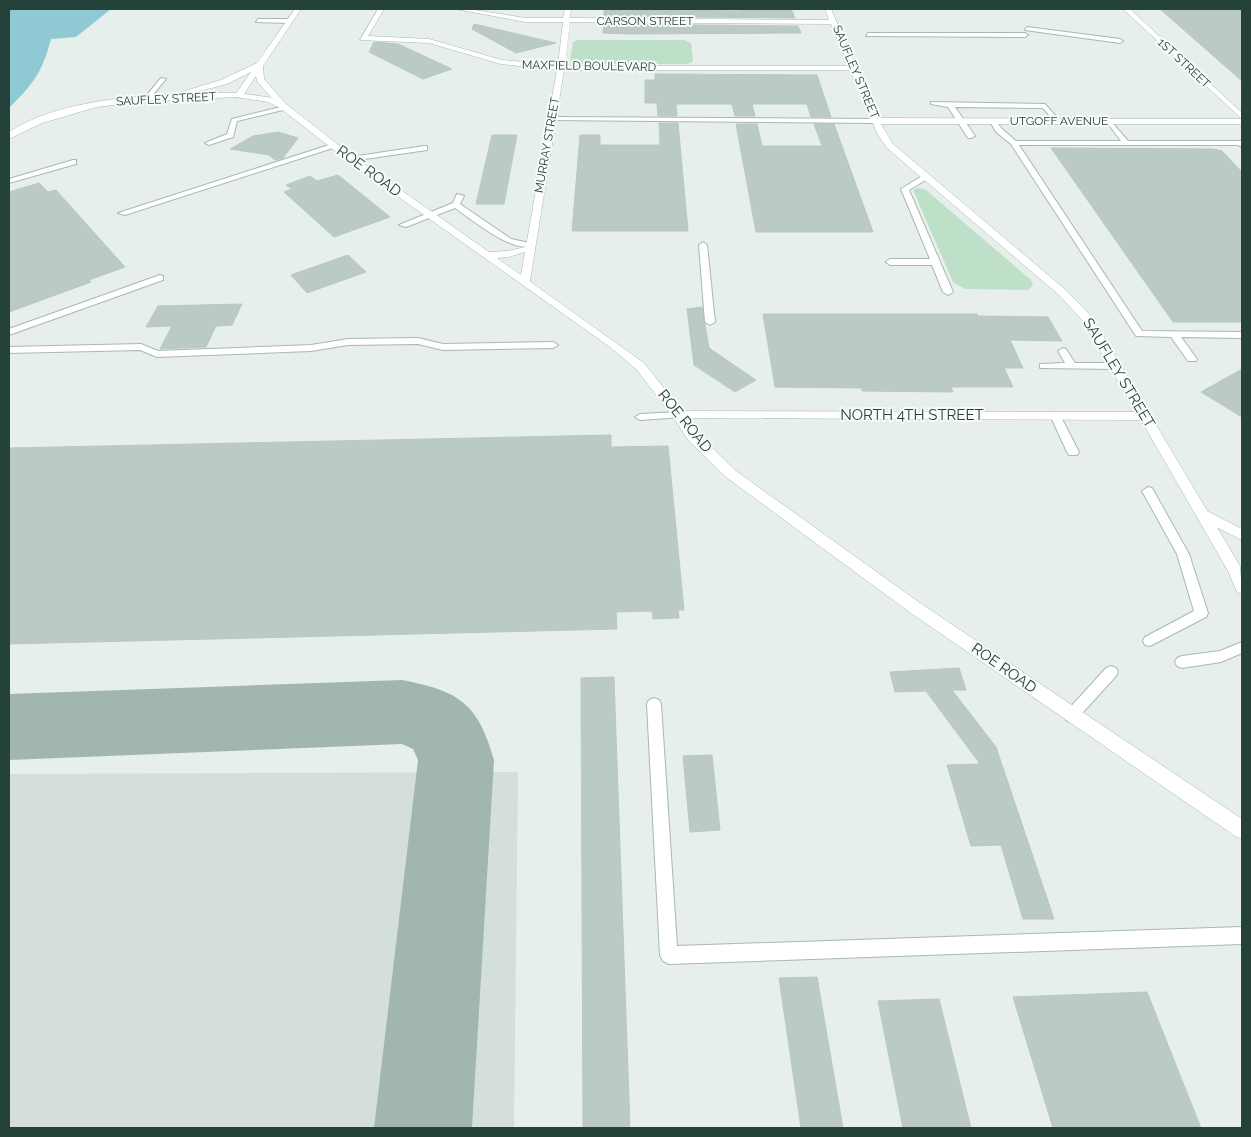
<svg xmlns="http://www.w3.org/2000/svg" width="1251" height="1137" font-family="Raleway,sans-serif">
<rect width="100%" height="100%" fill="#e6efeb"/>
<!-- built -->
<path fill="#d4dfda" d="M518,772L514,1128H9V774Z"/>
<!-- green -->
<path fill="#bfe0c8" d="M578,40H684L691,43L693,62L687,64H576L570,62L573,42Z
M918,188L926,190L1031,280L1033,285L1028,290L965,289L953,282L913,190Z"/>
<!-- water -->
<path fill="#8ec9d4" d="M9,9H111L76,37L51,39C42,73 33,84 9,108Z"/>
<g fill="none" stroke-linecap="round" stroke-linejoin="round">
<!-- taxiway -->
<path fill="#a2b6b0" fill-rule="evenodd" d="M402,680C459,691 478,703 494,760L472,1128H374L418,760L413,749L402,744L9,760V694Z"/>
</g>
<!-- building -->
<path fill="#bbcac4" stroke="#b8c9c2" d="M604,9L740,11L739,9H791L795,18L604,16Z
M1160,9H1242V81Z
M474,24L556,43L516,53L472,29Z
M604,24L798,26L801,33L628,34L603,33Z
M374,42L398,44L452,69L423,79L369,52Z
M655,74L817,75L831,117H811L807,104H752L755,116H735L732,104H676L677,116H658L657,103H645V80H655Z
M659,123H678L688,231H572L580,135H600V145H660Z
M736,124H757L762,146H822L814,124H834L873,232H756Z
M278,132L298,138L283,158L275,160L269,155L230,149L253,136Z
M492,135H517L504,204H476Z
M1051,148L1213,149L1222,151L1242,172V322H1173Z
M338,175L390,217L334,237L284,192L292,189L286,185L310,176L317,181Z
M39,183L48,192L56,190L125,267L89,280L91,282L9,312V192Z
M348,255L366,272L307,293L291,275Z
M242,304L232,325L216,326L206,347L160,349L172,326L146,327L158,306Z
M702,307L709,348L756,380L735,392L694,365L687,309Z
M763,314H977L978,316L1048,317L1062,341L1010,340L1023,368H1004L1013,387H951L953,392L862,391V388L775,387Z
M1242,369V417L1201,392Z
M611,435V447L668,446L684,610H678L679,618L653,619L652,611L616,612L617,629L9,644V448Z
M959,668L966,690H952L996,747L1054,919H1023L1001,845L971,846L947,765L980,764L926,691L895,692L890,672Z
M614,677L630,1128H583L581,678Z
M712,755L720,830L690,832L683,756Z
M817,977L843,1128H801L779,978Z
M1147,992L1201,1128H1053L1013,997Z
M939,999L971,1128H903L878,1001Z"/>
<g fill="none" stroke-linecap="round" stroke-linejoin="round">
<!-- service casing -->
<g stroke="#a8b8b2" stroke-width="2">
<path id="service" d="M258,19H288L291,21L288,23L256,22Z
M1027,27L1120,39L1123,41L1120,43L1025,30Z
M868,33H1025L1028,35L1025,37L866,36Z
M161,78L166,79L150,98H146V96Z
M931,102L1045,104L1060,121L1055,122L1043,108L955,107L975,136L971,138H968L948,107L931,104Z
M285,106L288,108L287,109L237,121L233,137L209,145L205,143L227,134L232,119Z
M551,117L877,119L880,121L877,123L549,120L548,119Z
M1109,119L1128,141H1242V147L1238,145H1019L1142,331L1242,332V338L1181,337L1197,359L1196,361H1188L1171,337L1136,336L1011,144L996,132L990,121L995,120L1002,129L1016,141H1121L1106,121Z
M332,144L339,146L125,215L118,213Z
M424,146H427V150L351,161L347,159L351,157Z
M73,160H76V164L9,183V179Z
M922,176L929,178L909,190L953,292L948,295L943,292L932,265H890L886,262L890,259H930L901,189Z
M457,194L464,196L460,204L511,239L534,244C517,257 471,219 455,208L406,227L399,225L453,203Z
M703,242L707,245L715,322L710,325L705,322L699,245Z
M160,275L163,276V280L9,335V329Z
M418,338L443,344L553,342L558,345L553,348L443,350L418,344L348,345L311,351L157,357L140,350L9,353V347L141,344L158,351L311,345L348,339Z
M1063,348L1066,349L1075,363H1116L1121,366L1116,369L1040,368V364L1065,363L1058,351Z
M679,412L684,415L683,417L640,420L635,417L640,414Z
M1055,412L1060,415L1079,452L1077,455H1069L1067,452L1050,415Z
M1148,487L1152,488L1189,554L1208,613L1206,617L1150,646L1145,645L1143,641L1145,637L1194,611L1177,554L1142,491Z
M1242,642V653L1221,662L1182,668L1177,666L1175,662L1177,658L1182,656L1220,651Z
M1111,666L1116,668L1118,672L1116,676L1076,720L1071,722L1066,720L1064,716L1066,712L1106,668Z
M654,698L659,700L661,704L677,946L1242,927V944L669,964L663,961L660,955L647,704L649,700Z"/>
</g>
<!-- minor casing -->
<g stroke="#a8b8b2" stroke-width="1">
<path id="minor" d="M378,9H384L368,36L429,39L502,60L558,65L563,22H526L455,9H469L526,18H563L565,9H571L570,18L829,20L825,9H831L879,118L1242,119L1123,9H1130L1242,113V124H881L893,144L1067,291L1092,317L1240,566L1242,594L1237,592L1228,571L1141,420L675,418L673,415L679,411L1136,412L1083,321L1059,295L887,148L878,135L850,70H564L530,281L525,284L520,281L557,70L501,64L429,43L360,40ZM570,22L831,24L849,66H565Z
M191,93H239L243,95L239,97L144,101L97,107L42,123L9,139V132C56,101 136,95 191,93Z"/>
</g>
<!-- tertiary casing -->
<g stroke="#a8b8b2" stroke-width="1">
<path id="tertiary" d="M239,93L273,98L286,104L354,157L489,252L508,251L534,245V249L509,257L497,258L644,363L683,412L698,434L736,471L920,603L1242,819V839L1235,836L908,611L726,477L688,440L674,418L636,369L610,347L348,161L280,108L268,102L236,97L235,95Z
M1203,509L1242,529V540L1198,518L1196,514Z"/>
</g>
<!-- secondary casing -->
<g stroke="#a4bbb3" stroke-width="1">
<path id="secondary" d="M295,9H301L263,66L264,79L286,104V108H280L257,81L256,76L242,97H236L235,95L251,72L227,84L169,99L165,97L221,80L257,63Z"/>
</g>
<!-- service -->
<use href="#service" fill="#fff" fill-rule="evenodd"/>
<!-- minor -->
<use href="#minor" fill="#fff" fill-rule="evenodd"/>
<!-- tertiary -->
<use href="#tertiary" fill="#fff" fill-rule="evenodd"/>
<!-- secondary -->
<use href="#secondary" fill="#fff" fill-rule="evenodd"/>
</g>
<g text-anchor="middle" stroke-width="4" stroke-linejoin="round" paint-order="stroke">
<!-- far-street labels -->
<g font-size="12" fill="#24423a" stroke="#f7fbf9">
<text x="645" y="25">CARSON STREET</text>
<text transform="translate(1184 63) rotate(43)" y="4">1ST STREET</text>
<text transform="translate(589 66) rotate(1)" y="4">MAXFIELD BOULEVARD</text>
<text transform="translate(856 72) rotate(67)" y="4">SAUFLEY STREET</text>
<text transform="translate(166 99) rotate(-3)" y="4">SAUFLEY STREET</text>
<text x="1059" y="125">UTGOFF AVENUE</text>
<text transform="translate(547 145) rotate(-80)" y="4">MURRAY STREET</text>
</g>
<!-- street labels -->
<g font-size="15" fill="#24423a" stroke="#f7fbf9">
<text transform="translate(369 171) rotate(36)" y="5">ROE ROAD</text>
<text transform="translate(1119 373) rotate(59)" y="5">SAUFLEY STREET</text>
<text x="912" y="420">NORTH 4TH STREET</text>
<text transform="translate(685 421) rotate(51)" y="5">ROE ROAD</text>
<text transform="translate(1004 668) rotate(35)" y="5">ROE ROAD</text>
</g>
</g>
<!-- border -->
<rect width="1251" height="1137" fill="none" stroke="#24423a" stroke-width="20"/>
</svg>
